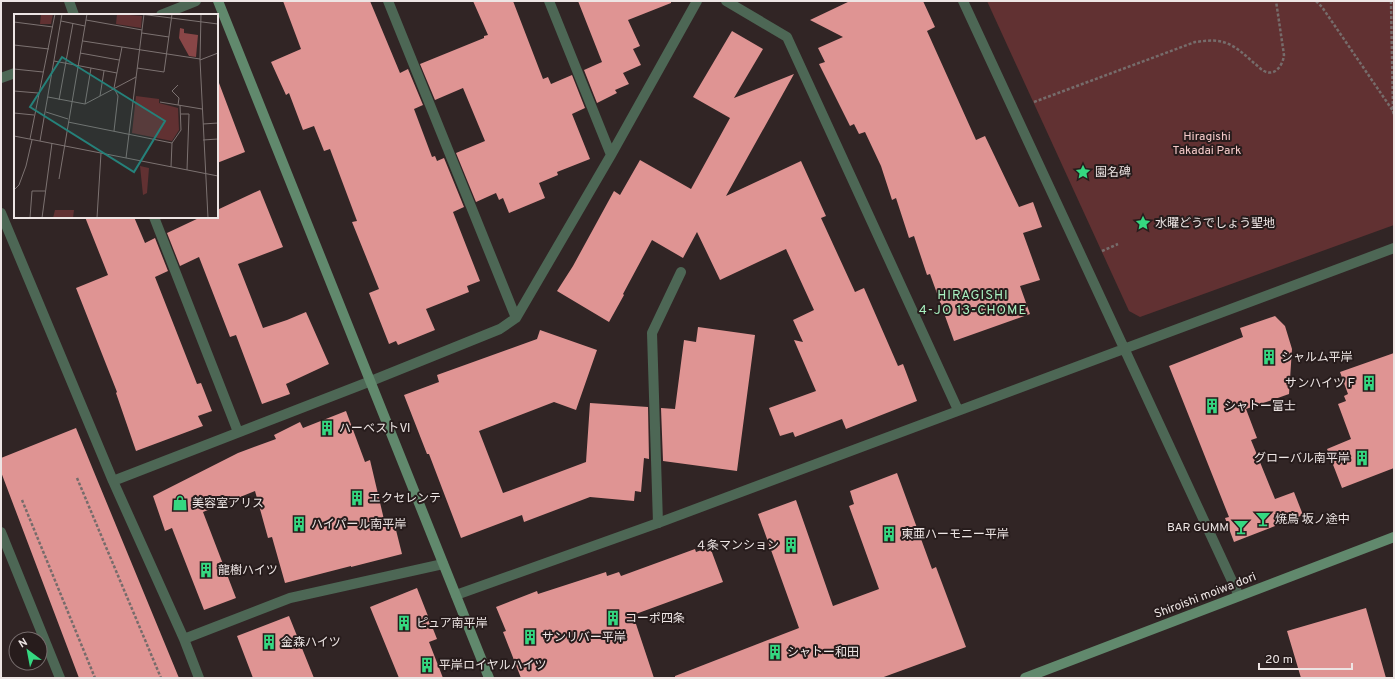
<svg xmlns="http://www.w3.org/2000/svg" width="1395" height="679" font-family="Overpass,'Noto Sans JP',sans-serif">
<rect width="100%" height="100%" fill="#312525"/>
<!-- green -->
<path fill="#613132" d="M987,1H1394V225L1140,317L1129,311Z"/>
<!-- building -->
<path fill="#df9493" d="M283,1H370L400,73L408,69L423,105L414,109L432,157L435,156L437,161L444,158L464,207L453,212L480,281L467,286L469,292L426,309L435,330L398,345L396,341L389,344L369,293L379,289L352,222L357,221L330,149L324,151L314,126L303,130L289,93L286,95L271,62L301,49Z
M473,1H513L543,79L548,77L551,84L572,75L585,108L572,114L590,159L557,172L558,175L539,183L545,198L509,213L503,198L499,200L496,193L476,202L456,153L485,141L463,88L435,100L420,64L484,38V36L488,35Z
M578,1H671V3L628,20L640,46L633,49L641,65L623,73L629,84L615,90L617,93L597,103L584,70L602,62Z
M850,1H923L935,27L927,31L976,140L985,136L1019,207L1033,202L1042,227L1023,233L1040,280L1020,286L1030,314L954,341L930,274L927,275L914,236L909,238L896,198L892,200L881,166L865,132L859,134L854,124L850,126L819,64L825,62L818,48L843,37L810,20Z
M732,31L763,49L734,98L794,74L726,196L801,161L826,216L821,218L855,292L864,288L898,366L903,364L917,401L846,429L842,419L795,437L793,432L780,436L769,408L816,391L794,340L803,342L793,320L814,310L786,249L720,280L697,232L683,258L652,240L623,294L624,295L609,322L557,291L573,266L614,191L620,195L640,160L691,189L730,118L693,97Z
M219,83L245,152L217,163V84Z
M260,190L283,247L238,264L263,328L287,320L306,312L329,364L286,384L290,394L262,404L236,335L230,337L199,257L180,266L167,233L201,217H217V210Z
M85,217H134L145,243L155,238L168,271L155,277L197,384L201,383L212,411L198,416L203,426L136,451L116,393L117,392L76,288L108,275Z
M1275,316L1285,326L1292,349L1289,394L1246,409L1257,438L1251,440L1275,499L1294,492L1303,515L1234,542L1225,518L1229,517L1169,366L1243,337L1240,328Z
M698,327L755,335L737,471L663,461L661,408L675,409L684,340L696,342Z
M540,330L597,350L576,410L554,402L479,431L503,493L586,462L590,403L648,407L649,459L644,458L641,492L635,491L634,501L590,497L524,522L522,515L461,538L429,454H427L404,395L439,382L437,375L537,339Z
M1394,353V468L1342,488L1327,449L1351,439L1338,404L1346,401L1344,396L1348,394L1340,372Z
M346,411L365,462L370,460L386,528L395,526L402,554L351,567V566L285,583L272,537L268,538L255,491L203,512L236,598L204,610L172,528L165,531L153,496L238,453L276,439L274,435L300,422L303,428Z
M76,428L94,472L179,678H79L1,472V458Z
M897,473L932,569L936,567L966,647L881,678H675V676L799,628L758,514L796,500L833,606L879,589L849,506L854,504L850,491Z
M710,547L723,582L633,615L654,678H521L503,632L506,631L496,607L537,591L538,594L606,572L607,576L619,572L621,576L695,549L696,552Z
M417,588L437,639L429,642L443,678H399L370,607Z
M1366,608L1386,678H1301L1287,631Z
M289,616L314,678H253L237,636Z"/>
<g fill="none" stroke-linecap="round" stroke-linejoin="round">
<!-- path -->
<path stroke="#766c6b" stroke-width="2.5" stroke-dasharray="3 2" stroke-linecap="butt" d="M1316,1L1322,7L1393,111
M1391,1L1393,111L1394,116
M1034,102L1195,42C1205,41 1216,39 1226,43C1237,47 1245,55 1254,63C1257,65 1260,69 1264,71C1275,77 1283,65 1284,55L1276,1
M1102,251L1118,244
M77,478L161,678
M22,500L95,678"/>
<!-- lane -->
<path stroke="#4d6755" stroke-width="10" d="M658,523L652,333L681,272"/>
<!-- street -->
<path stroke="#4d6755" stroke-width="10" d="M69,1L74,15
M388,1L516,318
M549,1L611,155
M726,1L787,37L958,410
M963,1L1239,596
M161,15L196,1
M1,78L15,73
M1,213L113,481L184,639L199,678
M154,217L238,432
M113,481L371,381L500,329L516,318L611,155L697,1
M1,532L60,678
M456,595L658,523L1394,248
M184,639L290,598L443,564"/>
<!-- secondary -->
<path stroke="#61896d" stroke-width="10" d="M218,1L489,678
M1025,678L1394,537"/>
</g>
<!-- icons -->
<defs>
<g id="sight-bare" transform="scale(1.2)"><path d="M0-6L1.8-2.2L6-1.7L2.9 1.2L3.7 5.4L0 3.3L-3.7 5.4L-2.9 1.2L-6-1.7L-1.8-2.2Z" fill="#35d881" stroke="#271c1c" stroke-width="2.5" paint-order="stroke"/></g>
<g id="building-bare" transform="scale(1.2)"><path d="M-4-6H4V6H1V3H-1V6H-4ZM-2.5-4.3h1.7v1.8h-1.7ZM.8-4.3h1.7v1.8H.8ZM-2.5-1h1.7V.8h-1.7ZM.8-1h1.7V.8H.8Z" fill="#35d881" stroke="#271c1c" stroke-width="2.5" paint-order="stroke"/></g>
<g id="shop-bare" transform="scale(1.2)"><path d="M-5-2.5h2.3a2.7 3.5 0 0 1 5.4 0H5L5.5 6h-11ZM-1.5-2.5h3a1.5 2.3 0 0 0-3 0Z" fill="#35d881" stroke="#271c1c" stroke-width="2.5" paint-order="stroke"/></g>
<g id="bar-bare" transform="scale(1.2)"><path d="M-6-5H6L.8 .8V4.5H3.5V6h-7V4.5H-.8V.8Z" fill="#35d881" stroke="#271c1c" stroke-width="2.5" paint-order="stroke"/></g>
</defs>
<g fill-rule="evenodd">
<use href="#sight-bare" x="1083" y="172"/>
<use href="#sight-bare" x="1143" y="223"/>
<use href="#building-bare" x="1269" y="357"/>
<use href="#building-bare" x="1369" y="383"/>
<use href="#building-bare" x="1212" y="406"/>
<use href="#building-bare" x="327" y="428"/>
<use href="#building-bare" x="1362" y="458"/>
<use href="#building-bare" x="357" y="498"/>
<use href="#shop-bare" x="180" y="503"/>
<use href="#bar-bare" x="1263" y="519"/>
<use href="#building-bare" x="299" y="524"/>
<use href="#bar-bare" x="1241" y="527"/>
<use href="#building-bare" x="889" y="534"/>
<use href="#building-bare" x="791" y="545"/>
<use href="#building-bare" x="206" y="570"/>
<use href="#building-bare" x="613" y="618"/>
<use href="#building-bare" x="404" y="623"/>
<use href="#building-bare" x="530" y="637"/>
<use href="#building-bare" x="269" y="642"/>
<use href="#building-bare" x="775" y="652"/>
<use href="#building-bare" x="427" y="665"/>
</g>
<g text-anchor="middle" stroke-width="4" stroke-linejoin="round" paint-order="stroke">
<!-- park labels -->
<g font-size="12" fill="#f5cac9" stroke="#271c1c">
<text x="1207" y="140">Hiragishi<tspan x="1207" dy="14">Takadai Park</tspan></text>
</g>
<!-- poi labels -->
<g font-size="12" fill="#ede5e4" stroke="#271c1c" text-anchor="start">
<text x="1095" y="176">園名碑</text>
<text x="1155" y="227">水曜どうでしょう聖地</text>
<text x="1281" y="361">シャルム平岸</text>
<text x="1357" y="387" text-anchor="end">サンハイツＦ</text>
<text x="1224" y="410">シャトー富士</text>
<text x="339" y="432">ハーベストⅥ</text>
<text x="1350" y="462" text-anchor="end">グローバル南平岸</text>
<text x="369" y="502">エクセレンテ</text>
<text x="192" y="507">美容室アリス</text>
<text x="1275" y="523">焼鳥 坂ノ途中</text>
<text x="311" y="528">ハイパール南平岸</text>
<text x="1229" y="531" text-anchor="end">BAR GUMM</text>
<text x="901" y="538">東亜ハーモニー平岸</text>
<text x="779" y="549" text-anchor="end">４条マンション</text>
<text x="218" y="574">龍樹ハイツ</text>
<text x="625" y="622">コーポ四条</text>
<text x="416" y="627">ピュア南平岸</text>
<text x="542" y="641">サンリバー平岸</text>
<text x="281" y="646">金森ハイツ</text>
<text x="787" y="656">シャトー和田</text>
<text x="439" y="669">平岸ロイヤルハイツ</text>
</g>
<!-- street labels -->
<g font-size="12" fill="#ede5e4" stroke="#271c1c">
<text transform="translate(1205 595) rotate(-21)" y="4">Shiroishi moiwa dori</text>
</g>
<!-- neighbourhood labels -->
<g font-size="13" letter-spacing="1" fill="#a8f1c0" stroke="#271c1c">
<text x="973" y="299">HIRAGISHI<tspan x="973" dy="15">4-JO 13-CHOME</tspan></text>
</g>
</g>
<!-- overview -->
<g transform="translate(14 14)">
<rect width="204" height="204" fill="#312525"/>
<path d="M27,0H39L37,10H26ZM103,0L128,2L127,14L102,10ZM122,82L145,85V89L164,94L165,116L158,127L118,119ZM126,152L135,154L133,179L129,181ZM41,196H60L59,204H39Z" fill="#613132"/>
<path d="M166,14L170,15V19L184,21L182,43L175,42L165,24Z" fill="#894647"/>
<path fill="none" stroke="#7c7271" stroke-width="1" d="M126,0L204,10M187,0L186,46L194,204M72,6L128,16M47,7L71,12M0,8L39,13M204,15V33M128,19L155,23M69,27L186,45M0,31L35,35M66,39L105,46M186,46L204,39M40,47L103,59M123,54L150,58L158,0M0,55L29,58M0,77L24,79M86,82L90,57M34,83L71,90L122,63M45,86L59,9M146,88L188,95M71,90L77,54M164,91L165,84L158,77L164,71M32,98L54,105M0,99L20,101M167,100H175L173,156M54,108L158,129M189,110L204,109M100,117L104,82L100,74L108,33M0,122L204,162M16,125L41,0M189,126L204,125M26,127L48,0M112,144L130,0M157,153L158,129L167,116L166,91M45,165L73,0M0,176L5,171L12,152L18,126M16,204L18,177H31M28,204L38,129M83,204L87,139"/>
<path fill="#25817a" fill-opacity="0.15" stroke="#25817a" stroke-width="2" d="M48,43L151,107L120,158L16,93Z"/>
<rect width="204" height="204" fill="none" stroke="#ede5e4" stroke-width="2"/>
</g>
<!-- border -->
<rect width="1395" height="679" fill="none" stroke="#ede5e4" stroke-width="4"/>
<!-- north arrow -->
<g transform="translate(28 651) rotate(328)"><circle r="19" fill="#271c1c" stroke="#766c6c"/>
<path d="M0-3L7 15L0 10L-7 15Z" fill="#35d881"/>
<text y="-6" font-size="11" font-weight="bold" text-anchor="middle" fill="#ede5e4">N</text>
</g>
<!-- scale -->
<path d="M1259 663v6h93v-6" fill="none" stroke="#ede5e4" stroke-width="2"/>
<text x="1265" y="663" font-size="12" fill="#ede5e4" stroke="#271c1c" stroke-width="3" paint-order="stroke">20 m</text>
</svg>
